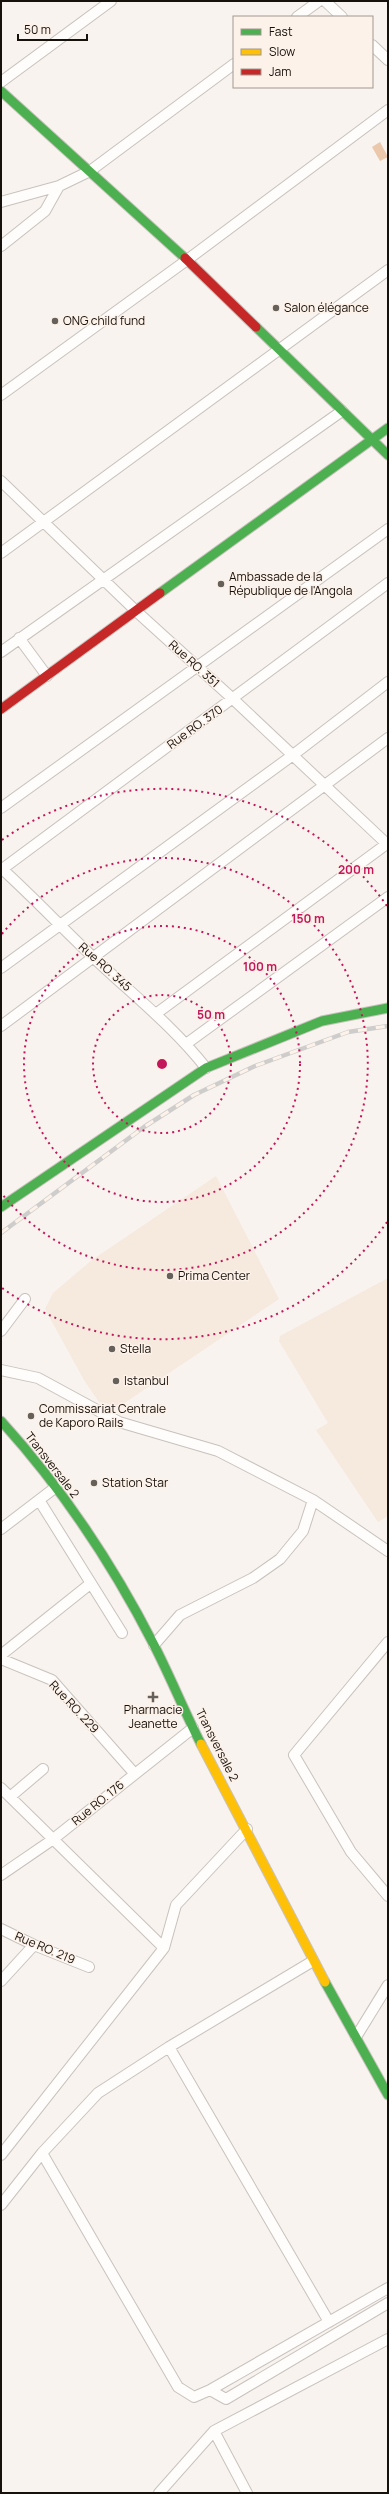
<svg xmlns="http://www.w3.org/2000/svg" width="389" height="2494" font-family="Manrope,sans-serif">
<rect width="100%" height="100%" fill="#f8f3ee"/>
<!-- built -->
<path fill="#f6e9de" d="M216,1176L279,1299L120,1406L99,1402L84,1380L45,1309L53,1293L92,1260Z
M388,1278V1516L378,1522L316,1430L328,1423L279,1341L280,1336Z"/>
<!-- water -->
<path fill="#ebc7ab" d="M380,142L388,157L380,161L372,147Z"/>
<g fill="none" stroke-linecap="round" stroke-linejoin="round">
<!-- street casing -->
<g stroke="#c8c2bd" stroke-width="12">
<path id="street" d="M325,1L342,17
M297,17L319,1
M372,45L388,60
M1,82L111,1
M1,202L59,186L90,171L234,64
M1,246L45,211L59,186
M1,395L187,260L388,110
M1,481L136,611L233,699L388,845
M1,553L388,270
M19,638L47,676
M1,652L342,411
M1,808L388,529
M1,868C33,897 62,928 93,957C132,994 173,1026 206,1068
M1,870L388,583
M1,968L293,755L388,682
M157,1013L388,843
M1,1026L388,738
M186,1044L388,897
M1,1331L25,1299
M1,1370L38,1378L119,1422L218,1451L313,1500L388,1551
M39,1500L122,1633
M1,1529L56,1487
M388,1642L294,1755L351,1852L388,1896
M154,1645L180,1615L253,1578L280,1559L303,1531L313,1500
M1,1655L90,1584
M1,1659L52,1680L134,1773
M1,1788L164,1948
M10,1797L43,1769
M1,1875L52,1840L193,1728
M1,1929L34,1945L89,1967
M1,1981L34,1945
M356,2037L388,1985
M169,2047L329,2322
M42,2153L178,2387L194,2397L210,2390L388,2288
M1,2155L164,1948L176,1905L247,1829
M1,2205L42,2153L98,2093L169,2047L313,1961
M210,2390L226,2399L388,2303
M214,2431L247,2493
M159,2493L214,2431L388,2339"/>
</g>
<!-- fast casing -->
<g stroke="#c8c2bd" stroke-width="11">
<path id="fast" d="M1,91L185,258
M256,327L388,455
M160,593L388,428
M1,1207L206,1068L322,1021L388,1008
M1,1421C62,1488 113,1565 154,1645C171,1678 184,1711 201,1744
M325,1982L388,2095"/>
</g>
<!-- slow casing -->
<g stroke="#c8c2bd" stroke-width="11">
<path id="slow" d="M201,1744L325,1982"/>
</g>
<!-- jam casing -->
<g stroke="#c8c2bd" stroke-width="11">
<path id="jam" d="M185,258L256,327
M1,709L160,593"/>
</g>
<!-- street -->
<use href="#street" stroke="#fefdfc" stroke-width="10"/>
<!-- fast -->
<use href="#fast" stroke="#4caf50" stroke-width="9"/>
<!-- slow -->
<use href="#slow" stroke="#ffc107" stroke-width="9"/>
<!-- jam -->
<use href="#jam" stroke="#c62828" stroke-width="9"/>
<!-- rail casing -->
<g stroke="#cecdcb" stroke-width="4.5">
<path id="rail" d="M1,1233L144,1127L194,1095L255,1066L348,1032L388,1026"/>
</g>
<!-- rail -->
<use href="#rail" stroke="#fdf2e9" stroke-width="3" stroke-dasharray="9" stroke-linecap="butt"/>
</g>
<!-- distance rings -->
<g fill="none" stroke="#c2185b" stroke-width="2" stroke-dasharray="2 4">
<circle cx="162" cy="1064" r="69"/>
<circle cx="162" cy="1064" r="138"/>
<path d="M2 934A206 206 0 1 1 2 1194"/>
<path d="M387 1222A275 275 0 0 1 2 1288M2 840A275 275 0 0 1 387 906"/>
</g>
<!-- markers -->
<g fill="#66605b" stroke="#fdf2e9" stroke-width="1.5">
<circle cx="276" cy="308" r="4"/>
<circle cx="55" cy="321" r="4"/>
<circle cx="221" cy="584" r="4"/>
<circle cx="170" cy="1276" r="4"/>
<circle cx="112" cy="1349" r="4"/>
<circle cx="116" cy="1381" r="4"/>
<circle cx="31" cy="1416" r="4"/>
<circle cx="94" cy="1483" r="4"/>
<path d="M151 1691h4v4h4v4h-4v4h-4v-4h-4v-4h4z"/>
</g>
<g text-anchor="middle" stroke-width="3" stroke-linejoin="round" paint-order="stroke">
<!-- poi labels -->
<g font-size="12" fill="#17110c" stroke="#fdf2e9" text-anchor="start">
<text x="284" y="312">Salon élégance</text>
<text x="63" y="325">ONG child fund</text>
<text x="229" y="581">Ambassade de la<tspan x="229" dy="14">République de l'Angola</tspan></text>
<text x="178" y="1280">Prima Center</text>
<text x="120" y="1353">Stella</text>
<text x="124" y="1385">Istanbul</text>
<text x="39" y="1413">Commissariat Centrale<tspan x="39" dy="14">de Kaporo Rails</tspan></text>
<text x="102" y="1487">Station Star</text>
<text x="153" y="1714" text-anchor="middle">Pharmacie<tspan x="153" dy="14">Jeanette</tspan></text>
</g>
<!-- street labels -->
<g font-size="12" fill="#17110c" stroke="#fdf2e9">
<text transform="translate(194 664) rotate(42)" y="4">Rue RO. 351</text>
<text transform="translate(195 727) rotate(-36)" y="4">Rue RO. 370</text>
<text transform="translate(105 967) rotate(42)" y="4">Rue RO. 345</text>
<text transform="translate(52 1465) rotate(52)" y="4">Transversale 2</text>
<text transform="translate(74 1707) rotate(47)" y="4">Rue RO. 229</text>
<text transform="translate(217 1745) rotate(63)" y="4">Transversale 2</text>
<text transform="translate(98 1803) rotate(-39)" y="4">Rue RO. 176</text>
<text transform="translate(45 1948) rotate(23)" y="4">Rue RO. 219</text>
</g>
</g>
<circle cx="162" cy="1064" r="6" fill="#c2185b" stroke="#fdf2e9" stroke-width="2"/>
<g font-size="12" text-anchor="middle" font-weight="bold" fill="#c2185b" stroke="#fdf2e9" stroke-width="3" stroke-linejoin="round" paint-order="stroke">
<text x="356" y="874">200 m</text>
<text x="308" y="923">150 m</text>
<text x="260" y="971">100 m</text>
<text x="211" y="1019">50 m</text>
</g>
<!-- border -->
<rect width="389" height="2494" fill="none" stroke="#17110c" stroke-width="4"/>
<!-- legend -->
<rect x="233" y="16" width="140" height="72" fill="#fdf2e9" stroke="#a19891"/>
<rect x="241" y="29" width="20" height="6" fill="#4caf50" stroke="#a19891"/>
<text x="269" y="36" font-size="12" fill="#17110c">Fast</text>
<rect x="241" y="49" width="20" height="6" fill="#ffc107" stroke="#a19891"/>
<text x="269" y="56" font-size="12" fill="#17110c">Slow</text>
<rect x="241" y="69" width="20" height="6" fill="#c62828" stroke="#a19891"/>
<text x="269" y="76" font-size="12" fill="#17110c">Jam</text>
<!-- scale -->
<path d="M18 34v6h69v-6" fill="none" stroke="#17110c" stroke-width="2"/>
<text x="24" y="34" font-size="12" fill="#17110c" stroke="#fdf2e9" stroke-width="3" paint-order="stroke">50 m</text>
</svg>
